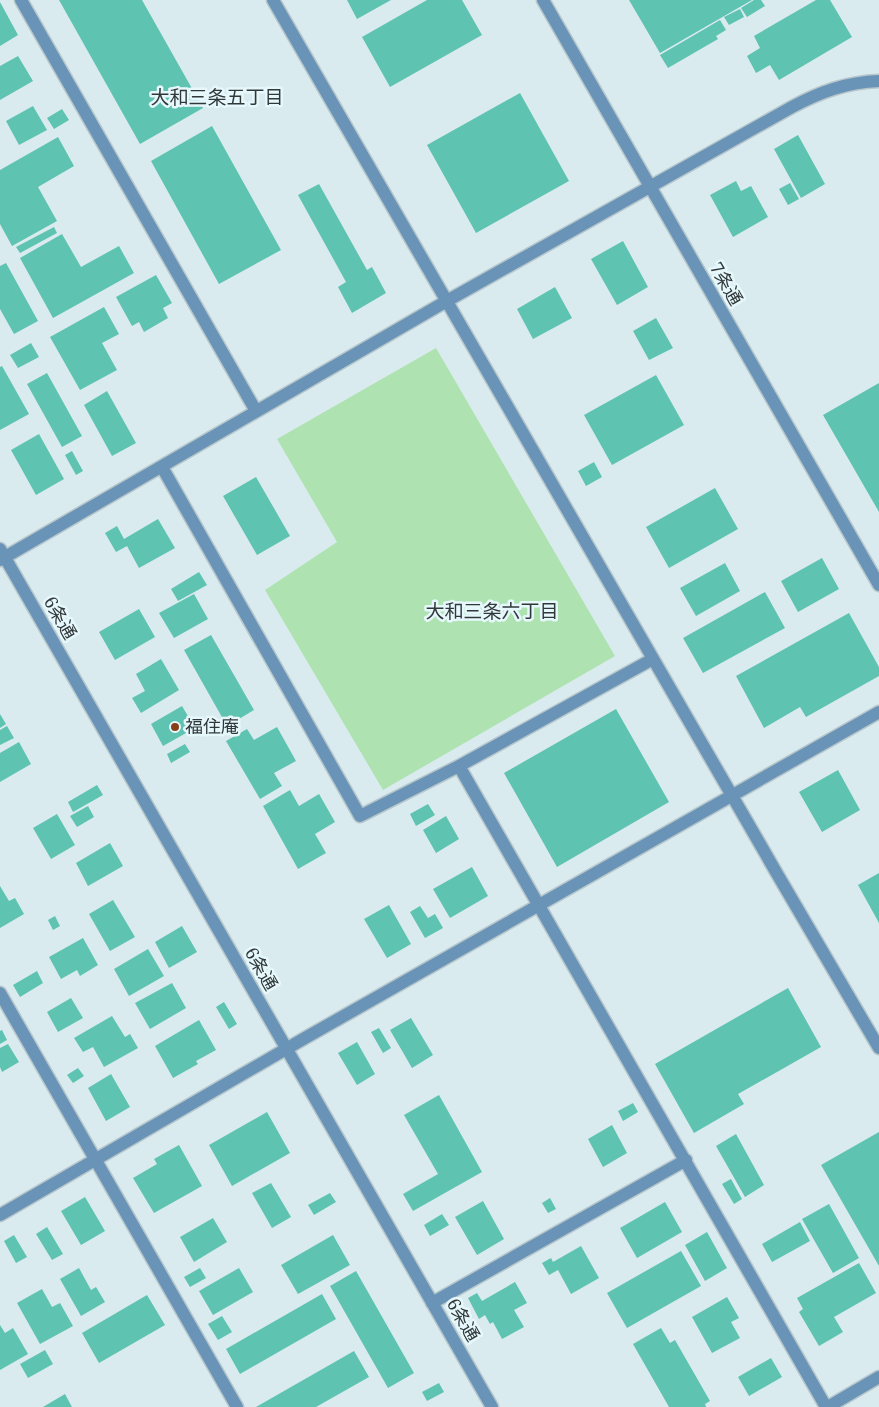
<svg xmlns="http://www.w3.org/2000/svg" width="879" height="1407" font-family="'Noto Serif','Noto Sans JP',serif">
<rect width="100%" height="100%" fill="#d9ebef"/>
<!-- green -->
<path fill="#aee3b1" d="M436,348L615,656L383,790L265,590L337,542L277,439Z"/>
<!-- building -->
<path fill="#5ec3b0" d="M59,0H142L203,108L140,144Z
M347,0H391L357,19Z
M427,0H462L482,35L390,87L362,37Z
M629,0H752L660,53Z
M754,0H761L765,6L747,17L741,8Z
M816,0H830L852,37L779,80L770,65L756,73L747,56L760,48L754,36Z
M0,2L18,35L0,46Z
M740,9L744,17L729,25L724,17Z
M720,20L726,30L716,36L718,39L668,68L660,55Z
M18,56L33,81L0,100V66Z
M520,93L569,181L476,233L427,145Z
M33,106L47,130L19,145L6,121Z
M62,109L69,120L54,129L47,118Z
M212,126L281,250L219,284L151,161Z
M798,135L825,184L801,198L774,149Z
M58,137L74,166L38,187L57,221L12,246L0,224V170Z
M736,181L741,191L751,186L768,217L733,237L710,195Z
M790,183L799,199L788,205L779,189Z
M319,184L367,270L372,267L386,293L352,313L338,287L346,282L298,195Z
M54,227L57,233L20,253L16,247Z
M62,234L81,267L119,246L134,273L53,318L20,258Z
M623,241L648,287L617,305L591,259Z
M6,263L38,321L14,334L0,309V266Z
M156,275L172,303L163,308L168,318L144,332L139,322L132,326L116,297Z
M555,287L572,318L533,339L517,309Z
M104,307L119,334L102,343L117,370L80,390L50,337Z
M656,318L673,348L649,360L633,331Z
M31,343L39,357L18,368L10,355Z
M2,366L29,414L0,430V367Z
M47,373L82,436L62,447L27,384Z
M656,375L684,425L612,465L584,415Z
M879,383V512L823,415Z
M107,391L136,443L112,456L84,405Z
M39,434L64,479L36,495L11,450Z
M72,451L83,471L76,475L65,455Z
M594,462L602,477L586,486L578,471Z
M256,477L290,536L257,555L223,496Z
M715,488L738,529L669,568L646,527Z
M158,519L175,548L139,568L127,546L116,552L105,533L117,526L124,539Z
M822,558L839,589L798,612L781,581Z
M725,563L740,591L696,616L680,588Z
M199,572L207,585L178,601L171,589Z
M765,592L785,628L703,673L683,638Z
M194,594L208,619L174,638L159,613Z
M139,609L155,637L115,660L99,632Z
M849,613L879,667V676L806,717L800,707L764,728L736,676Z
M211,635L254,710L227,726L184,650Z
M161,659L179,690L141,713L132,698L145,691L136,674Z
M182,706L195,728L163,746L151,724Z
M616,709L669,802L557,867L504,773Z
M0,714L6,724L0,728Z
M7,726L14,738L0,745V730Z
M277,727L296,761L274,773L282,786L260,799L226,741L247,729L254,740Z
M19,742L31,764L0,782V753Z
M185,744L190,752L171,763L167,754Z
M838,770L860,810L822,832L799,792Z
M97,785L103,795L73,812L68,802Z
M290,790L299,806L319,794L335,822L315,834L326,853L298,869L263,806Z
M428,804L435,815L416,826L410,814Z
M88,806L94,817L77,827L70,816Z
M57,814L75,845L51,859L33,828Z
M446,816L459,839L436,853L423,830Z
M110,843L123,866L88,886L76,863Z
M472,867L488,896L450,918L433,889Z
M879,873V923L858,885Z
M0,886L9,901L15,898L24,914L0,928Z
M113,900L135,937L110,951L89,914Z
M389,905L411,944L387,958L364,919Z
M420,906L428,918L435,914L443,928L425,938L410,912Z
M55,916L60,926L53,930L48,920Z
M182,926L197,952L169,968L155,942Z
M83,938L98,965L80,976L77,970L61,979L49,957Z
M148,949L164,976L129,996L114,969Z
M37,971L43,983L20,997L13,985Z
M172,983L186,1008L150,1029L135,1003Z
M788,988L821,1047L738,1094L744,1104L694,1133L655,1064Z
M71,998L83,1018L58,1032L47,1012Z
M224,1002L237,1024L229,1029L216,1007Z
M112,1016L125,1037L130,1034L138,1048L104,1067L93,1047L83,1052L74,1038Z
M411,1018L433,1055L412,1068L390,1030Z
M199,1020L216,1050L196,1061L198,1064L173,1078L155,1046Z
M379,1028L391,1048L383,1053L371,1032Z
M2,1030L7,1040L0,1044V1031Z
M357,1042L375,1074L357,1085L338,1053Z
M8,1044L19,1062L2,1072L0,1067V1048Z
M78,1068L84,1076L73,1083L67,1075Z
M111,1074L130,1107L106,1121L88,1088Z
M439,1095L482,1172L413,1211L403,1194L438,1174L404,1115Z
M633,1103L638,1112L623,1121L618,1111Z
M267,1112L290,1153L232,1186L209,1145Z
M612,1125L627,1153L603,1167L588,1139Z
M879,1132V1266L821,1165Z
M736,1134L764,1185L745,1197L716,1146Z
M179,1145L202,1186L154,1213L133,1178L157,1164L154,1159Z
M731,1179L742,1199L734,1204L722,1184Z
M271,1183L291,1217L272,1228L252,1193Z
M330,1193L336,1202L314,1215L308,1205Z
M85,1197L105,1231L81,1245L61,1211Z
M550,1198L556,1209L548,1213L542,1203Z
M483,1201L504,1239L477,1255L455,1217Z
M665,1202L682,1232L637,1258L620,1228Z
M829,1204L859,1258L833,1273L802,1219Z
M442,1214L449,1225L430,1236L424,1225Z
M213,1218L227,1242L194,1262L180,1237Z
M800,1222L810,1241L772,1262L762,1244Z
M47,1227L63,1254L52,1260L36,1234Z
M707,1232L727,1268L705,1281L685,1245Z
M14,1235L27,1257L16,1263L4,1241Z
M333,1235L350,1265L298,1294L281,1265Z
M581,1246L599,1278L571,1294L558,1270L549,1275L542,1263L551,1258L553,1262Z
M681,1251L701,1286L627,1328L607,1293Z
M859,1263L876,1293L834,1317L843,1332L819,1346L799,1312L803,1309L797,1298Z
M79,1268L91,1290L96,1287L105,1302L81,1316L60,1279Z
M200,1268L206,1278L190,1287L184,1277Z
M239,1268L253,1292L213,1315L199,1291Z
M356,1271L414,1373L388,1388L330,1286Z
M515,1282L527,1303L514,1310L524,1327L502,1339L493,1322L490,1324L485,1315L479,1319L468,1298L477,1293L482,1301Z
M42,1289L52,1307L60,1303L73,1326L40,1344L17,1303Z
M322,1294L336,1319L240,1374L226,1349Z
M147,1295L165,1325L99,1363L82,1333Z
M727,1297L739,1318L731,1322L740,1338L712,1353L692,1317Z
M222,1316L232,1332L218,1340L208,1324Z
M0,1325L5,1333L13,1328L28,1354L0,1370Z
M661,1328L670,1343L675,1340L710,1401L705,1404L706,1407H669L633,1344Z
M45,1350L53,1364L28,1378L20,1364Z
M354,1351L369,1377L316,1407H256Z
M771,1358L782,1377L749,1396L738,1377Z
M439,1383L444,1392L427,1401L422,1392Z
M65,1394L72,1407H43Z"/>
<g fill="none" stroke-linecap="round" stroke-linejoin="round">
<!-- minor casing -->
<g stroke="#b7c7cb" stroke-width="15">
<path id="minor" d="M21,0L256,411
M273,0C473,351 675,700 879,1048
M543,0L879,585
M162,467L360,816L459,766L651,660
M0,549L492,1407
M0,560L445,302L792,107C820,92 847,82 879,81
M459,766L826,1407
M0,993L237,1407
M0,1215L305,1038L879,712
M432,1303L686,1160
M828,1407L879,1377"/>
</g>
<!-- minor -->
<use href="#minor" stroke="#6994b8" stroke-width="12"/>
</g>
<!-- markers -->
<circle fill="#854017" stroke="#e6f8fc" stroke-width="2" cx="175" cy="727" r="5"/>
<g text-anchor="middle" stroke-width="5" stroke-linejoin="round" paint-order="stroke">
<!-- street labels -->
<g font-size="18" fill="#31383a" stroke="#e6f8fc">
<text transform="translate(726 284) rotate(60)" y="6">7条通</text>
<text transform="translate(60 618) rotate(60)" y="6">6条通</text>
<text transform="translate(261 969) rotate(60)" y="6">6条通</text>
<text transform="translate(463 1320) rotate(60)" y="6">6条通</text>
</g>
<!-- poi labels -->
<g font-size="18" fill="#31383a" stroke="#e6f8fc" text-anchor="start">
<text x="185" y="733">福住庵</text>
</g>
<!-- neighbourhood labels -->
<g font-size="19" fill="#31383a" stroke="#e6f8fc">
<text x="217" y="104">大和三条五丁目</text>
<text x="492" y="618">大和三条六丁目</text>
</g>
</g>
</svg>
